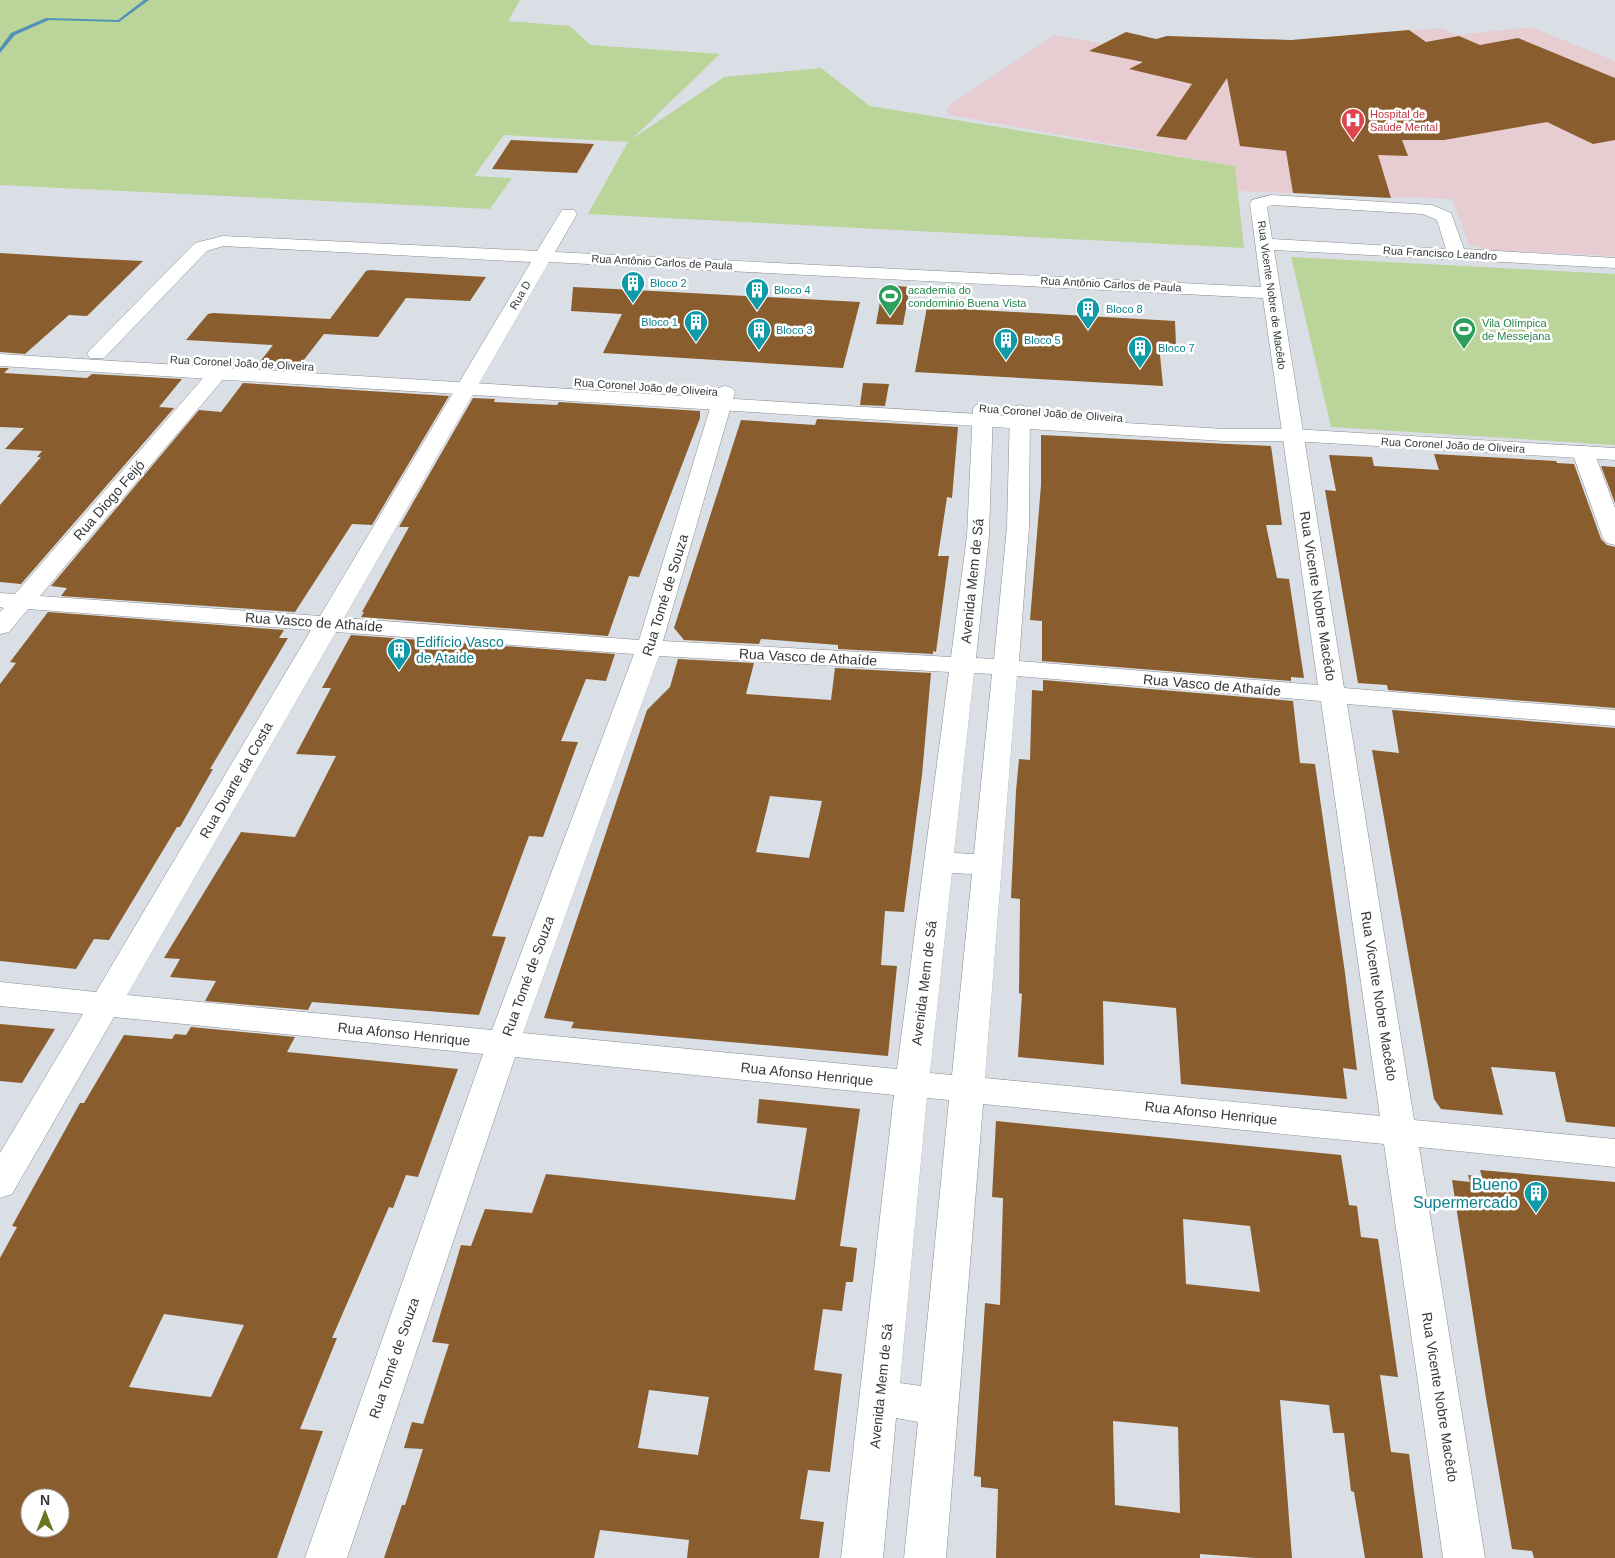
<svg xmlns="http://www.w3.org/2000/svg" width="1615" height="1558" font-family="Helvetica,sans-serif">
<rect width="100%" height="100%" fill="#dadfe6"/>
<!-- medical -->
<path fill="#e7cdd2" d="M1531,27L1615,61V256L1490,250L1469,245L1452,199L1238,191L1235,166L949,115L946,110L948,106L1055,35L1104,44L1124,32L1158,40L1166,36L1310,41L1348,35L1441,28L1457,35Z"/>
<!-- green -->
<path fill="#bbd499" d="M0,0H520L508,21L570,26L590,45L720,54L632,139L724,77L821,68L870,106L1235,166L1244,248L588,214L628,142L504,135L474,176L512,178L490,209L0,185Z
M1291,257L1615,274V445L1331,427Z"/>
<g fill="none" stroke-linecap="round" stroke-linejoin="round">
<!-- stream -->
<path fill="#5193b6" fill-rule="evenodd" d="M144,0H149L119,22L49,20L15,35L0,53V48L11,33L46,18L118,20Z"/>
</g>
<!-- building -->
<path fill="#895d2d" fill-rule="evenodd" d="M1409,30L1426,42L1459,36L1480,45L1518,38L1615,78V140L1593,144L1547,122L1444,140H1402L1408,156L1378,155L1391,198L1293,193L1286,151L1240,146L1227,78L1186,140L1156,136L1192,84L1129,69L1143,62L1089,51L1126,32L1156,39L1167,36L1291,40Z
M511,140L594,144L577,173L492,169Z
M0,253L81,258L143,261L87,316L69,315L25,354L0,352Z
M370,270L486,277L470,301L406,298L378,337L324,334L296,370L255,368L273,345L186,340L208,314L213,313L330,319L366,271Z
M883,285L910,287L903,325L876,324Z
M573,287L635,290L860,302L843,368L603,353L622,314L571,311Z
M927,307L1175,321L1176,346L1159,345L1163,386L915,372Z
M0,368H9L4,373L87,378L92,374L182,379L159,407L174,408L21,584L0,582V505L41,457H37L42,451L5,449L24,428L0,427Z
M243,383L449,396L372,525L352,524L295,612L61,596L67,588L51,586L199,410L221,412Z
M863,383L889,384L885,406L860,405Z
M473,398L495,399L494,402L557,405L559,402L700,411V418L639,577L629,576L608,636L361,617L364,612H362L409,527H399Z
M817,419L958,427L952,498L947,497L946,504L938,556H949L936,652L933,651V654L838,649V645L761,639L759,644L684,640L674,628L741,420L815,425Z
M1041,435L1271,446L1282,525H1266L1277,578L1289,579L1304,678L1291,677V681L1042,661V621L1030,620L1041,485Z
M1434,454L1556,461L1557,463L1574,464L1601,539L1607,545L1615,547V708L1388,690L1387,685L1358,683L1325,490L1336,491L1329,455L1372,457L1374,466L1439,470Z
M1601,466L1615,467V503Z
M48,612L284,630L279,638H288L210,769H213L180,827H177L109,940L94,939L76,969L0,961V684L16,663L10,662Z
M351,635L615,654L606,681L586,679L561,741L578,742L543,837L529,836L492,936L506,937L479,1015L312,1002L308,1010L205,1001L216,981L170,977L180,959L164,958L241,832L295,837L336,756L296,754L331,688H322Z
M678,659L754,663L746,694L831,700L835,668L931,673L922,775L904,912L885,911L881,965L897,966L888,1056L571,1028L574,1022L544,1018L647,710L670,687ZM770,796L822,801L809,858L756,852Z
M1043,680L1293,701L1300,763L1315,764L1345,973L1357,1070L1343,1068L1347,1099L1181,1084L1176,1008L1103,1001L1104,1065L1018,1057L1022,994L1019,993L1020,899L1011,898L1016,791L1019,759L1030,760L1032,690L1043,691Z
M1392,710L1615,728V1127L1566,1122L1555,1072L1491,1067L1503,1115L1441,1109L1434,1099L1372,750L1399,753Z
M0,1024L55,1029L22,1083L0,1081Z
M191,1027L295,1037L287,1052L458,1069L418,1177L406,1175L393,1208L389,1207L332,1338H337L300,1429L323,1431L277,1558H0V1258L17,1227L12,1226L80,1103H84L124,1035L172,1039L175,1034L186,1035ZM164,1314L244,1325L211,1397L129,1387ZM30,1498H60V1528H30Z
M759,1099L860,1109L840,1246L857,1248L853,1282H846L842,1311L823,1309L814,1370L842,1374L830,1472L808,1470L800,1519L824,1522L819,1558H687L689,1540L600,1530L594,1558H384L402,1505H405L423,1449L404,1448L412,1422L423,1424L449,1344L432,1342L461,1245L471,1246L485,1209L532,1213L546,1174L795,1200L807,1128L757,1123ZM649,1390L709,1397L698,1455L638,1448Z
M996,1121L1341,1155L1349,1205L1357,1206L1361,1237L1378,1239L1398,1377L1380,1375L1391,1452L1409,1454L1423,1558H1365L1354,1492L1351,1491L1344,1433H1333L1329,1405L1280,1400L1292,1558H1255L1200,1554V1558H996L998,1489L981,1487V1477L974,1476L985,1303L1000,1305L1003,1198L992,1197ZM1183,1219L1250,1226L1260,1292L1186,1284ZM1113,1421L1178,1427L1180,1513L1115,1505Z
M1480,1170L1615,1182V1558H1534L1532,1551L1512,1549L1486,1398L1452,1180L1470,1182L1468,1175L1482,1177Z"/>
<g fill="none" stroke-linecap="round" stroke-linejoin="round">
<!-- minor casing -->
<g stroke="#878d92" stroke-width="1">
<path id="minor" d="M1271,195L1432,205L1451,213L1464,249L1615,258V268L1274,250L1344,688L1615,710V726L1347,704L1414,1120L1615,1139V1167L1419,1147L1485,1558H1443L1384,1144L983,1104L946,1558H904L918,1422L896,1418L883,1558H841L894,1095L515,1057L347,1558H305L483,1054L114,1017L12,1194L0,1198V1153L83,1014L0,1006V982L96,992L311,630L28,609L9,632L0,634V612L4,608L0,607V593L15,594L211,369L218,367L225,369L228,373L225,377L40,596L320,616L531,262L223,246L207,251L104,358H90L87,354L90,350L195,243L223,236L537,251L562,210H574L577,214L555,252L1261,287L1250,204L1252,200ZM1272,205L1423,214L1437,220L1446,249L1272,239L1267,207ZM549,262L1263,298L1318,685L1019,661L1029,527L1030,411L1027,407L1020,405L1013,407L1010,411L1007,527L994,659L976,658L989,536L993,409L990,405L983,403L976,405L973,409L967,536L951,657L663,641L735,392L732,388L725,386L718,388L715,392L639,640L344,618ZM336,632L634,654L492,1030L127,995ZM659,656L949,672L897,1069L523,1033ZM974,673L992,674L974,854L954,853ZM1017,676L1321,701L1380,1116L985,1078ZM952,873L972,874L952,1075L930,1073ZM927,1098L949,1100L921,1386L900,1383Z
M1583,446L1591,447L1594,452L1615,508V545L1607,543L1603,538L1572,452L1575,447Z"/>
</g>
<!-- tertiary casing -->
<g stroke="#878d92" stroke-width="1">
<path id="tertiary" d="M0,354L1224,429H1292L1615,448V460L1292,441H1224L0,366Z"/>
</g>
<!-- minor -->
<use href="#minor" fill="#fff" fill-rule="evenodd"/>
<!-- tertiary -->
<use href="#tertiary" fill="#fff" fill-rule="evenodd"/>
</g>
<!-- icons -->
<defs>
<g id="hospital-pin" transform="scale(1.25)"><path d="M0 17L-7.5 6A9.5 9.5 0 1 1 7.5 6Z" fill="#e0444e" stroke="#fff"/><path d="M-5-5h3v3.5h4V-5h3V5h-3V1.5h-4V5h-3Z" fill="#fff"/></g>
<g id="building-pin" transform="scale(1.25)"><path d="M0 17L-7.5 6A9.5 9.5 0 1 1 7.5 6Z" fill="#0f9aa8" stroke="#fff"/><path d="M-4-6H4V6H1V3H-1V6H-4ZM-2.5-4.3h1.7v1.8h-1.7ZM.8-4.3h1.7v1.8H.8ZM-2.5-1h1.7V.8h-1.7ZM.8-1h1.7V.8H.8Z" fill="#fff"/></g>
<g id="stadium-pin" transform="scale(1.25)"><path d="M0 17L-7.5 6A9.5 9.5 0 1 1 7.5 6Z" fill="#2e9e5b" stroke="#fff"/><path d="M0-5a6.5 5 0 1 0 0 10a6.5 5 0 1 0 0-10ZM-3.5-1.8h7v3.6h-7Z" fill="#fff"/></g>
</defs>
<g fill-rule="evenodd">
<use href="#hospital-pin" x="1353" y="120"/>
<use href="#building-pin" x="633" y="283"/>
<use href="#building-pin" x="757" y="290"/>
<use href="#stadium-pin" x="890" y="296"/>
<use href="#building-pin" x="1088" y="309"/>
<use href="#building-pin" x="696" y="322"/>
<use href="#stadium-pin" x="1464" y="329"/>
<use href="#building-pin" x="759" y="330"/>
<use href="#building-pin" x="1006" y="340"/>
<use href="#building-pin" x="1140" y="348"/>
<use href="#building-pin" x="399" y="650"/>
<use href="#building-pin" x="1536" y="1193"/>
</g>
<g text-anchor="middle" stroke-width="5" stroke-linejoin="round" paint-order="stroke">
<!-- far-health labels -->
<g font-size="11" fill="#be3a42" stroke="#fff" text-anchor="start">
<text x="1370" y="118">Hospital de<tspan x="1370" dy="13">Saúde Mental</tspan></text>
</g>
<!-- far-street labels -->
<g font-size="11" fill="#36393b" stroke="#fff">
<text transform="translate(1440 253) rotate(3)" y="4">Rua Francisco Leandro</text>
<text transform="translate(662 262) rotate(3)" y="4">Rua Antônio Carlos de Paula</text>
<text transform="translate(1111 284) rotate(3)" y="4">Rua Antônio Carlos de Paula</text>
<text transform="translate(520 295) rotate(-60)" y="4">Rua D</text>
<text transform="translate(1272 295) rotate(82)" y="4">Rua Vicente Nobre de Macêdo</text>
<text transform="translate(242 363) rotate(3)" y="4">Rua Coronel João de Oliveira</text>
<text transform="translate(646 387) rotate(4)" y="4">Rua Coronel João de Oliveira</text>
<text transform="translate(1051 413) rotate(4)" y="4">Rua Coronel João de Oliveira</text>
<text transform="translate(1453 445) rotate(3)" y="4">Rua Coronel João de Oliveira</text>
</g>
<!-- far-culture labels -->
<g font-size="11" fill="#0d838f" stroke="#fff" text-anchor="start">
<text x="650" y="287">Bloco 2</text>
<text x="774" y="294">Bloco 4</text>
<text x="1106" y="313">Bloco 8</text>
<text x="678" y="326" text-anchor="end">Bloco 1</text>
<text x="776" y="334">Bloco 3</text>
<text x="1024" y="344">Bloco 5</text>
<text x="1158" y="352">Bloco 7</text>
</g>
<!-- far-leisure labels -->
<g font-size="11" fill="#27864d" stroke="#fff" text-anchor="start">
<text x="908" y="294">academia do<tspan x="908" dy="13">condominio Buena Vista</tspan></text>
<text x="1482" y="327">Vila Olímpica<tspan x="1482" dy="13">de Messejana</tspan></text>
</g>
<!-- street labels -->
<g font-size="14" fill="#36393b" stroke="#fff">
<text transform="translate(109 500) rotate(-49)" y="5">Rua Diogo Feijó</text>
<text transform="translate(972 581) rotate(-84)" y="5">Avenida Mem de Sá</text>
<text transform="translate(665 595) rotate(-73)" y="5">Rua Tomé de Souza</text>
<text transform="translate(1318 596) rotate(81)" y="5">Rua Vicente Nobre Macêdo</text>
<text transform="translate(314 622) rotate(4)" y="5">Rua Vasco de Athaíde</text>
<text transform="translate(808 657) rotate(3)" y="5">Rua Vasco de Athaíde</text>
<text transform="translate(1212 685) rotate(5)" y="5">Rua Vasco de Athaíde</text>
<text transform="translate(236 780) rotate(-60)" y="5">Rua Duarte da Costa</text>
<text transform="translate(528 976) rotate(-70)" y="5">Rua Tomé de Souza</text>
<text transform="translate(924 983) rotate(-83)" y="5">Avenida Mem de Sá</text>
<text transform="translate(1379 996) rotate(81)" y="5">Rua Vicente Nobre Macêdo</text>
<text transform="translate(404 1034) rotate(6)" y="5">Rua Afonso Henrique</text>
<text transform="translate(807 1074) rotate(6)" y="5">Rua Afonso Henrique</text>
<text transform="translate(1211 1113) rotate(6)" y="5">Rua Afonso Henrique</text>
<text transform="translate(394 1358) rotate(-71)" y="5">Rua Tomé de Souza</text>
<text transform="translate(881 1386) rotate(-84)" y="5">Avenida Mem de Sá</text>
<text transform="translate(1440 1397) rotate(81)" y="5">Rua Vicente Nobre Macêdo</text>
</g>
<!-- culture labels -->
<g font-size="14" fill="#0d838f" stroke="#fff" text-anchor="start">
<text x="416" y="647">Edifício Vasco<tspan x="416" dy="16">de Ataide</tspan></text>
</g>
<!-- near-culture labels -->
<g font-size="16" fill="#0d838f" stroke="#fff" text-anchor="end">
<text x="1518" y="1190">Bueno<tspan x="1518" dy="18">Supermercado</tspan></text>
</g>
</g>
<!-- north arrow -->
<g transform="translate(45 1513)"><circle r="24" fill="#ffffff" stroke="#afb0b1"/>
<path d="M0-4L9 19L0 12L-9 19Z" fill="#6c751f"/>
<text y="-8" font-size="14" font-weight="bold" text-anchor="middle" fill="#36393b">N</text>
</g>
</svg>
